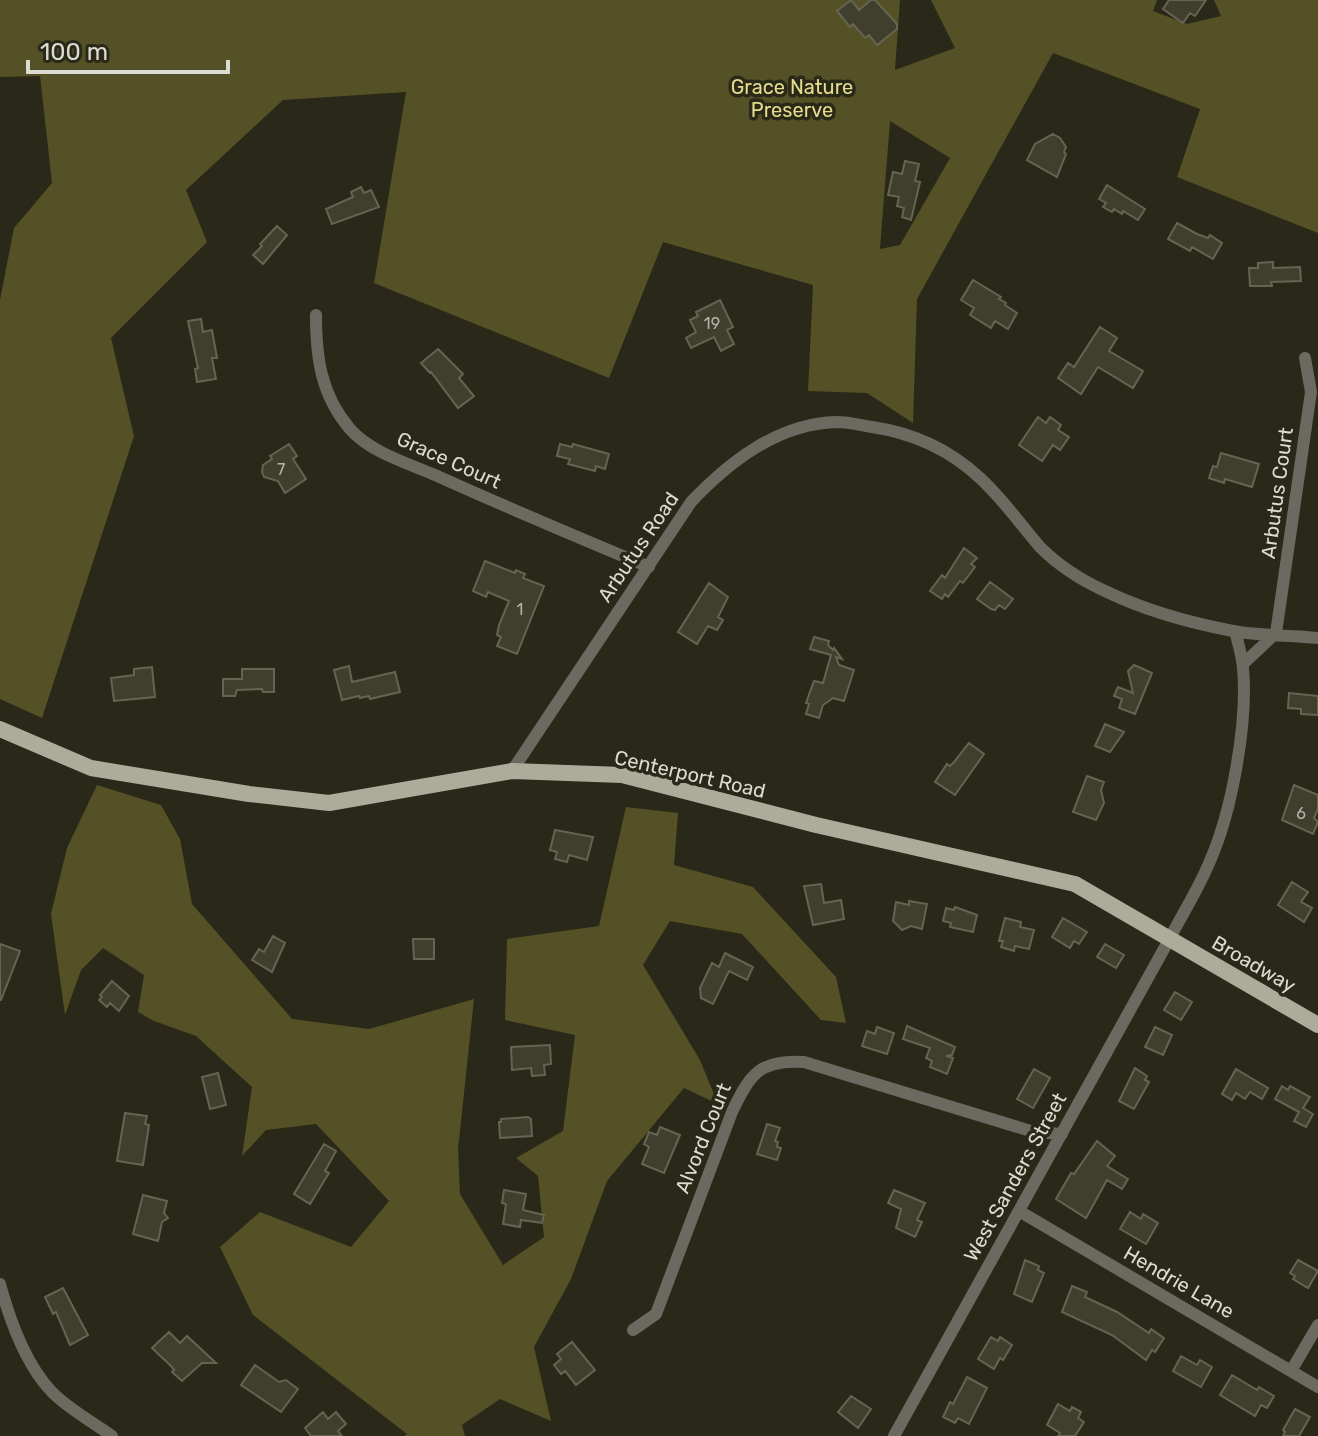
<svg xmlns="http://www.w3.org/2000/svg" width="1318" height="1436" font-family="Rubik,sans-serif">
<rect width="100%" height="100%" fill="#2a2818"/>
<!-- green -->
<path fill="#555126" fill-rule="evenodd" d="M0,0H900L895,70L955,48L931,0H1157L1153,11L1187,24L1221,16L1214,0H1318V233L1177,177L1200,109L1053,53L917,299L913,423L867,393L808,391L813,285L663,242L609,378L374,283L406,92L283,100L186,190L207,242L111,338L134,436L42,718L0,699V300L14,228L52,183L40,76L0,77ZM890,121L950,158L900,245L880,249Z
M97,785L161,805L180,839L192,904L292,1019L369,1029L474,999L458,1149L460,1194L503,1265L544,1237L538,1176L516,1158L563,1131L575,1035L505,1020L507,939L599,926L626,807L678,813L674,865L753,887L836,977L846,1023L821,1020L742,934L670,921L643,965L700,1060L718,1104L684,1088L607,1181L571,1279L534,1347L551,1421L500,1399L462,1425L465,1436H404L407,1434L253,1315L220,1247L260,1212L351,1247L389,1201L316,1124L266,1130L242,1156L252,1087L196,1036L154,1021L138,1012L144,975L103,948L81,970L65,1015L51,914L67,848Z"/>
<!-- building -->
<path fill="#403e2d" stroke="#656451" stroke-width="2" d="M851,0L859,10L871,0H875L897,24V29L877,45L869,35L865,38L853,24L850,27L837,11Z
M1169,0H1206L1195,16L1190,13L1183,23L1163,9Z
M1053,134L1060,138L1066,147L1064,152L1066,154L1057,177L1027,160L1035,144Z
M905,161L919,164L915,181L920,182L911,220L902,217L904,208L897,206L899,197L888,195L893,172L902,174Z
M1107,185L1145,209L1138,220L1123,211L1122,214L1114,209L1112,212L1103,207L1106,203L1099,199Z
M361,187L364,193L371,190L379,207L332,224L326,209L353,197L351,192Z
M1177,223L1197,234L1208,238L1210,235L1222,243L1213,259L1192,247L1190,251L1168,239Z
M277,226L287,235L263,264L253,255L262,246L260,244Z
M1273,262V268L1300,267L1301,281L1271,282L1272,286H1250L1249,268H1258V263Z
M973,280L1001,297L999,299L1006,303L1005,305L1017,313L1008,329L995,321L991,328L970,315L974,308L961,300Z
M720,300L733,327L727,330L734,344L721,351L714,337L691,348L686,338L696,332L690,320L698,316L696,312Z
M201,319L203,332L212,330L217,358H212L216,379L197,382L195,369L198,368L188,321Z
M1100,327L1117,338L1109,351L1143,371L1133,388L1098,367L1081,394L1058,378L1068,363L1074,367Z
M438,349L463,374L459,378L474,396L458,408L431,372L430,373L421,363Z
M1038,417L1046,423L1050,417L1061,425L1058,430L1069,437L1060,450L1053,445L1042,461L1019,445Z
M289,444L297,456L293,459L306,479L285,493L278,481L264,477L262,472L263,465L272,459L270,456Z
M560,444L572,447L573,444L609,454L605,469L596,466L595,471L568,464L570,459L557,456Z
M1221,453L1259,464L1252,487L1225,479L1224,483L1209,478L1213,466L1217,467Z
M964,548L977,558L971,564L975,567L963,583L960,581L948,597L945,594L942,599L930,591L942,575L945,578Z
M485,561L515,573L516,570L525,574L523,578L544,586L517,654L497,646L501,637L497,635L499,625L509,601L488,592L486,597L473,591Z
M990,582L1013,599L1005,609L999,605L995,610L991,609L977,599Z
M709,583L728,597L718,617L723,620L717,630L708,626L697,644L678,632Z
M814,637L829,641L828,645L833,650L834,648L842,659L836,657L839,665L854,670L844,701L833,698L823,705L819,718L806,714L809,704L806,703L814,681L823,683L831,655L810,649Z
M1134,665L1152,673L1135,714L1119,708L1122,699L1114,696L1118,687L1133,693L1128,671Z
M349,666L352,682L395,672L400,692L370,699L369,696L360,698L359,696L342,700L334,670Z
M152,667L155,697L114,701L111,678L134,675V669Z
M242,669H274V692H263L262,689L237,690L235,696H223V679H242Z
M1289,693L1318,696V715L1301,714V709L1288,708Z
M1105,724L1124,732L1110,752L1095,746Z
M969,743L984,754L955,795L935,782L947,764L950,766L954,762Z
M1087,776L1104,782L1101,790L1104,803L1096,820L1073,812Z
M1294,785L1318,795V809L1314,818L1318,822L1313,834L1282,820Z
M555,830L593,837L587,860L569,855L567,862L555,859L557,852L550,850Z
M1292,882L1308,892L1301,902L1312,908L1304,922L1278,905Z
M821,884L824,903L841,900L844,919L813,925L804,886Z
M909,901L927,904L922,929L911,926L902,930L893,921L896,902L909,905Z
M955,907L977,915L973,932L950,927L951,923L943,921L946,908L954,910Z
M1005,918L1021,922L1020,927L1034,930L1029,949L1015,946L1014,951L1001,947L1003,941H999Z
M1063,918L1087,932L1079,944L1074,941L1070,948L1052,937Z
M273,936L285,943L272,972L252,960L259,949L264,952Z
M413,939H434V959H414Z
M0,944L20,951L1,1000H0Z
M1105,944L1124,955L1116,968L1097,957Z
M725,953L753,967L747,980L729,971L713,1004L701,998L700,988L712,963L719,967Z
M112,981L129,996L119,1011L110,1003L107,1007L99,1000L102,997L100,995Z
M1175,992L1192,1002L1181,1020L1164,1010Z
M907,1026L955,1047L952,1055L946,1056L953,1058L947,1074L930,1067L932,1061L926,1058L930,1048L903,1039Z
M877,1027L894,1033L887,1054L862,1046L867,1031L875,1034Z
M1155,1027L1172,1035L1163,1055L1145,1047Z
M550,1045L551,1064L544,1065L545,1075L532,1076L531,1068L512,1070L511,1047Z
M1135,1068L1147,1076L1145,1080L1149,1082L1134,1109L1119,1101Z
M1034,1069L1050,1078L1033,1108L1017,1099Z
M1236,1069L1268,1088L1262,1099L1250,1092L1245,1099L1236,1093L1232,1100L1222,1094Z
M218,1073L226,1105L210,1109L202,1077Z
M1282,1086L1288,1090L1290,1086L1310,1097L1303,1108L1313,1114L1306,1127L1294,1121L1299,1112L1275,1099Z
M125,1113L147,1116L145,1124L149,1125L143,1165L117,1161Z
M528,1117L531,1119L532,1136L500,1138L499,1122H501V1119Z
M767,1124L780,1128L775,1141L778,1142L777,1147L781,1148L777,1160L757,1154Z
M660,1127L680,1135L664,1173L642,1164L649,1147L644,1144L649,1132L657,1135Z
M1097,1141L1115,1156L1107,1166L1128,1179L1122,1189L1107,1180L1086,1218L1056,1199L1071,1173L1074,1174Z
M324,1144L336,1151L325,1171L329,1173L310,1204L294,1194Z
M504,1190L526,1194L523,1210L544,1215L542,1223L521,1220L520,1227L503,1224L506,1204L502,1203Z
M894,1190L925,1203L917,1220L922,1222L915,1237L896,1228L901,1209L888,1203Z
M143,1195L167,1201L164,1213L168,1218L162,1222L158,1241L133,1234Z
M1130,1212L1141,1219L1143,1214L1158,1223L1146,1244L1120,1229Z
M1025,1260L1039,1266L1038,1270L1044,1273L1032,1302L1014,1294Z
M1298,1260L1318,1271L1308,1288L1293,1279L1295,1276L1290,1273Z
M1072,1286L1087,1292L1085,1297L1117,1312L1149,1333L1151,1329L1164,1338L1155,1352L1152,1350L1146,1360L1112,1335L1062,1312Z
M63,1288L88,1335L70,1345L56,1312L53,1314L45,1297Z
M169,1332L180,1343L187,1336L216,1363H202L182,1381L172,1372L174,1370L171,1366L152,1348Z
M991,1337L998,1341L1000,1337L1012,1345L1003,1360L1000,1358L994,1369L978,1359Z
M572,1342L595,1370L576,1385L565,1371L561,1374L554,1365L561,1359L557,1354Z
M1181,1356L1197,1365L1200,1360L1212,1367L1201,1387L1173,1371Z
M255,1365L279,1382L286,1380L298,1389L281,1412L241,1385Z
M1232,1375L1257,1390L1259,1387L1274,1396L1267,1408L1261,1405L1255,1416L1220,1395Z
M967,1377L987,1388L969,1424L958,1418L955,1423L943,1417L950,1402L953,1404Z
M851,1396L871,1409L858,1428L838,1412Z
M1058,1404L1070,1411L1072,1407L1081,1412L1078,1418L1084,1422L1075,1436H1058L1060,1433L1047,1425Z
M1295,1409L1310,1417L1299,1436H1283L1285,1432L1283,1430Z
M323,1412L328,1419L336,1412L346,1424L338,1431L342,1436H311L305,1428Z"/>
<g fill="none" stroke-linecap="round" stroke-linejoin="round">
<!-- minor -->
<path stroke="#6a6a61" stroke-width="12" d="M316,315C316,358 321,395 350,429C370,452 407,463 435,475C506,507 577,537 649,567
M1243,664L1276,633L1311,392L1305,358
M512,771L691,502C729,462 777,424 836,422C848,422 860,425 872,427C913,433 950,450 980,478C1003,499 1020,524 1040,547C1058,565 1083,581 1105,591C1144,610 1191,623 1233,631C1259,636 1291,635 1318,638
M1019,1211L1318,1387
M0,1284C10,1321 25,1363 51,1391C68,1409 93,1422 112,1436
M633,1330L656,1314L732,1112C750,1074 760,1059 804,1062L1034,1132L1062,1134
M1291,1371L1318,1325
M894,1436L1170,938C1183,913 1199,888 1210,861C1232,811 1248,722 1243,668C1242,655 1238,643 1235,631"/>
<!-- major -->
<path stroke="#adac9b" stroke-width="16" d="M0,729L91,768L249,794L329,803L512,771L622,775L816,825L1075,884L1318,1025"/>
</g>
<g text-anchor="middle" stroke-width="7" stroke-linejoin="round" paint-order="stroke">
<!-- number labels -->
<g font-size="16" fill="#b5b4a8">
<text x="712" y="329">19</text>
<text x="281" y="475">7</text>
<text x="520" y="615">1</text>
<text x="1301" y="819">6</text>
</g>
<!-- park labels -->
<g font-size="20" fill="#e5dd8b" stroke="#2a2818">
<text x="792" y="94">Grace Nature<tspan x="792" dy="23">Preserve</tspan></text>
</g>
<!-- street labels -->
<g font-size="20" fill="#dcdbd1" stroke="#2a2818">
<text transform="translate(449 460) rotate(24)" y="7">Grace Court</text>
<text transform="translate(1277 493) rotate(-82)" y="7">Arbutus Court</text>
<text transform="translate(638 547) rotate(-56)" y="7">Arbutus Road</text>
<text transform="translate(690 774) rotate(13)" y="7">Centerport Road</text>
<text transform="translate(1254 964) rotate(30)" y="7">Broadway</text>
<text transform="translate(703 1138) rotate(-68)" y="7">Alvord Court</text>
<text transform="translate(1015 1177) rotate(-61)" y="7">West Sanders Street</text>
<text transform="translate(1179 1282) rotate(30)" y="7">Hendrie Lane</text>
</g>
</g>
<!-- scale -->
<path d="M28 60v12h200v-12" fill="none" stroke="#dcdbd1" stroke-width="4"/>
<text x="40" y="60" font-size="24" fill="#dcdbd1" stroke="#2a2818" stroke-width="6" paint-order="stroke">100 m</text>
</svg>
